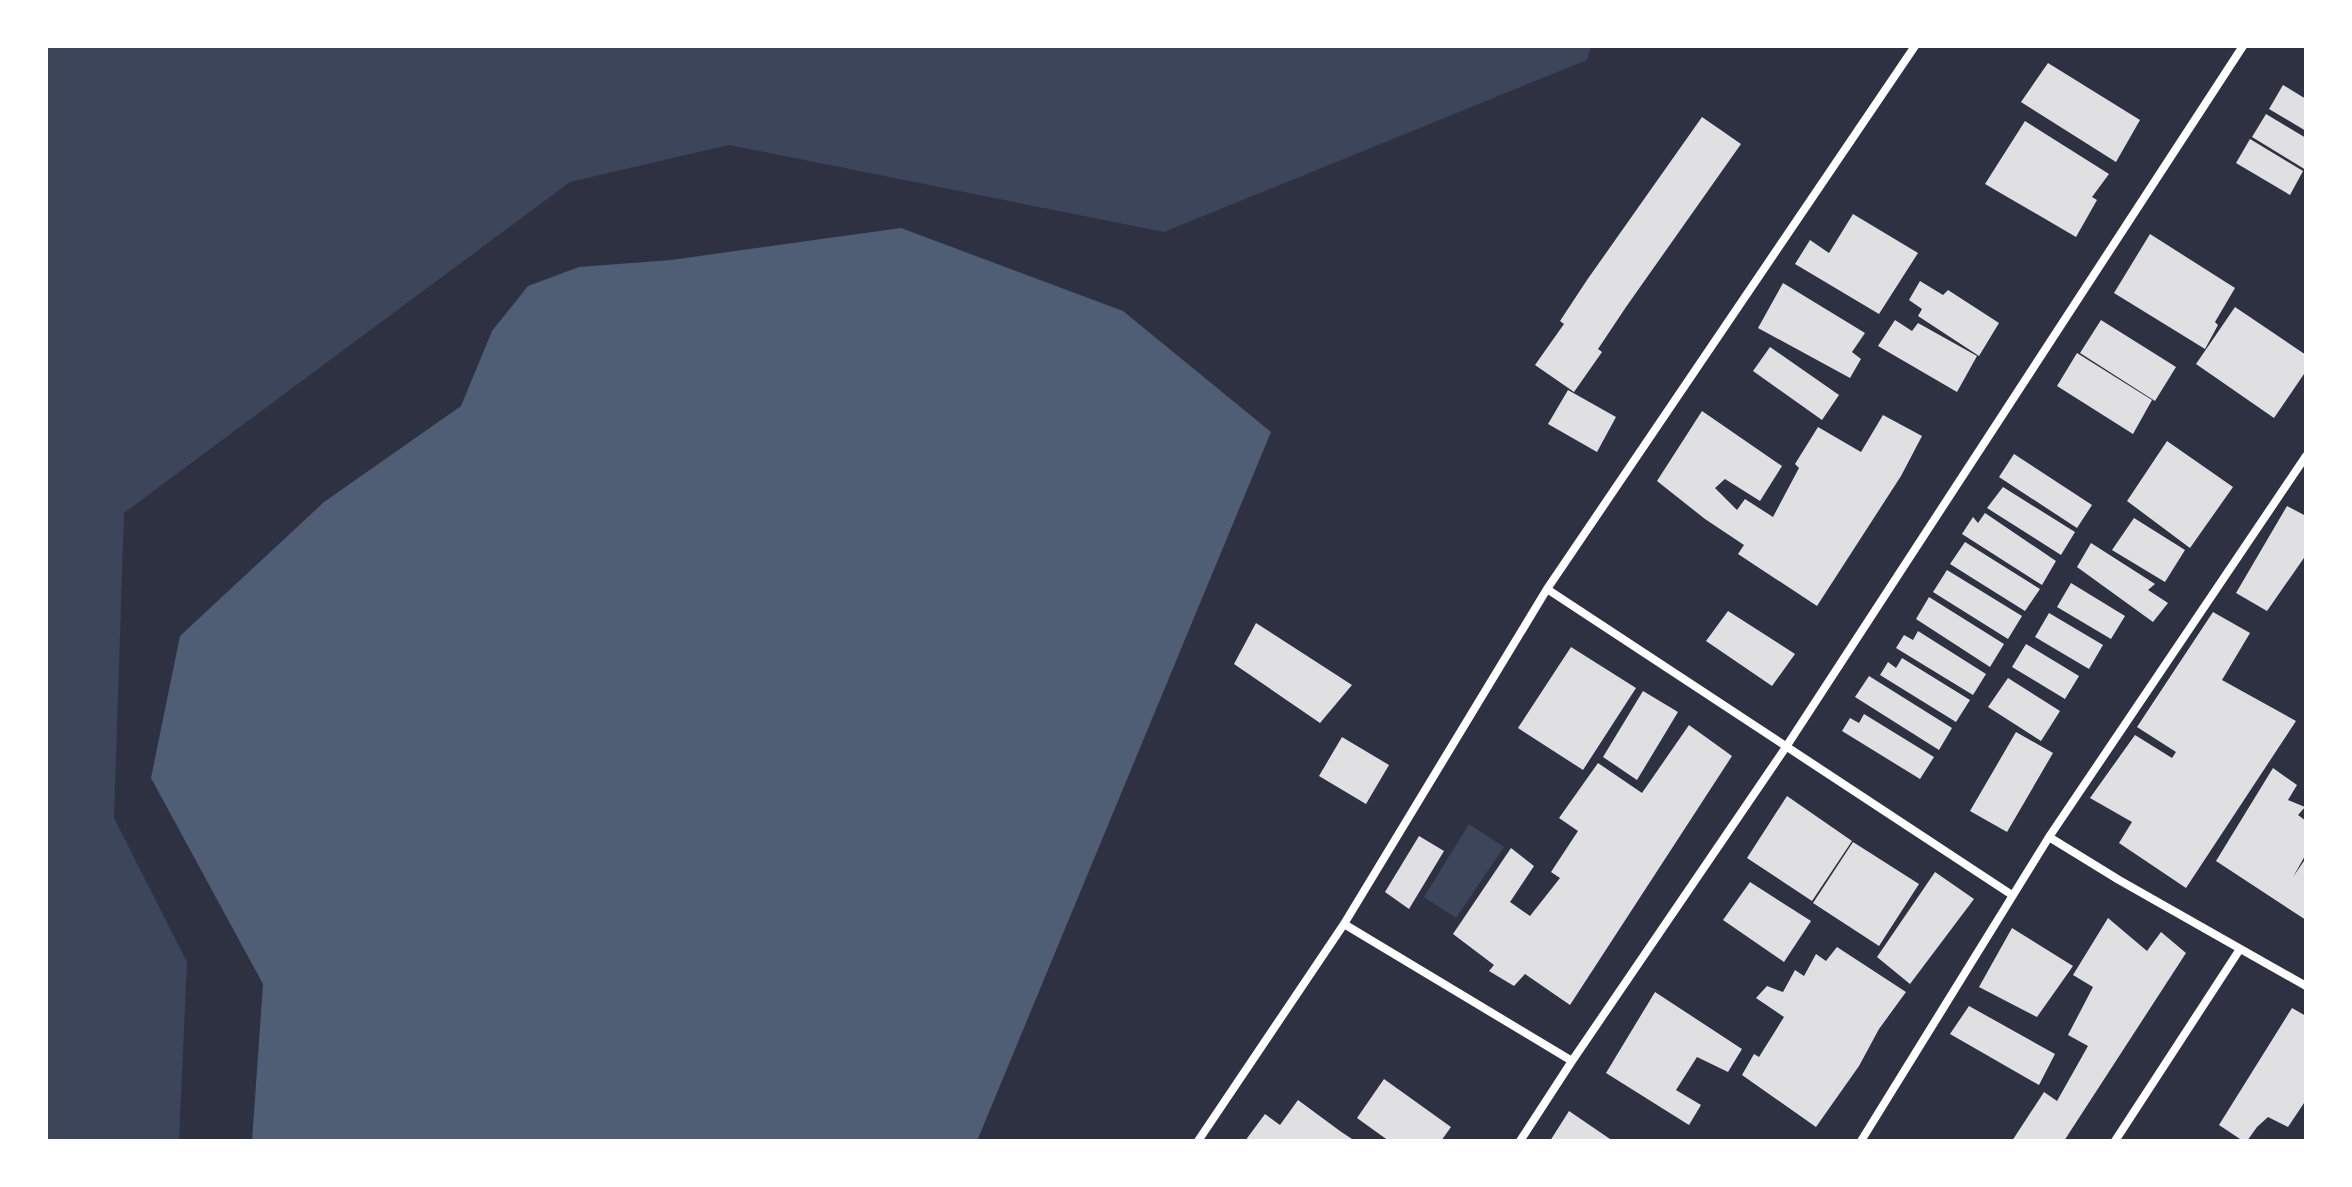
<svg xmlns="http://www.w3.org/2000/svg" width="2352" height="1187" font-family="'DM Sans',sans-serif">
<rect width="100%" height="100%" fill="#2d3142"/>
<!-- green -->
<path fill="#3c4559" d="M46,46H1591L1587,60L1164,232L729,145L570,182L124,513L114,818L187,962L179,1141H46Z
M1469,824L1504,847L1456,918L1424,897Z"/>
<!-- water -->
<path fill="#4f5d75" d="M901,228L1123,311L1271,432L977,1141H252L263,984L151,778L180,636L324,502L461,406L492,331L528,286L579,267L671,260Z"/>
<!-- building -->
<path fill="#e0e0e3" d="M2048,63L2140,120L2116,162L2021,102Z
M2283,85L2306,99V131L2269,109Z
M2266,114L2306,138V170L2252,137Z
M1702,117L1741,144L1626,307L1598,349L1602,352L1574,392L1535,365L1564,324L1560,321L1587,280Z
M2025,121L2109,174L2092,197L2097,200L2076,237L1985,184Z
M2250,139L2303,171L2290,195L2236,163Z
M1853,214L1918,253L1879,314L1795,264L1810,240L1829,253Z
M2150,234L2235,288L2215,322L2218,325L2205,349L2114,293Z
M1920,281L1943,295L1948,290L1999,323L1979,356L1918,316L1922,309L1909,300Z
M1783,283L1865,333L1852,352L1861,359L1850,378L1758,328Z
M2235,307L2306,355V371L2274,418L2196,364Z
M1895,320L1912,331L1918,323L1977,356L1957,392L1878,346Z
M2101,320L2176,367L2155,401L2080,353Z
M1770,347L1839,395L1822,420L1753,371Z
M2077,353L2152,400L2133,434L2057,386Z
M1568,390L1616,417L1597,452L1548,424Z
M1702,411L1782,466L1760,501L1725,479L1715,488L1737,510L1745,499L1773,517L1799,468L1795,464L1818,427L1861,452L1883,415L1922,436L1901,476L1817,606L1738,554L1744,545L1705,519L1657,481Z
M2167,441L2233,487L2190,548L2127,501Z
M2014,454L2092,505L2077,528L1999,477Z
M2003,487L2075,532L2061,555L1987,508Z
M2287,506L2306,516V555L2267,611L2236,593Z
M1985,513L2056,561L2042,585L1962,534L1973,517L1978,523Z
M2134,518L2185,550L2165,582L2112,550Z
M1965,542L2040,589L2025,611L1950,564Z
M2091,543L2155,584L2148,590L2168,603L2153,622L2077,567Z
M1947,570L2022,616L2008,639L1933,592Z
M2071,583L2125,616L2111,639L2057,607Z
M1929,597L2004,644L1990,667L1916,619Z
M1728,611L1795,654L1772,686L1706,641Z
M2213,612L2250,633L2222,680L2296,721L2186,888L2119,843L2132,822L2090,798L2135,735L2172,758L2176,752L2137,727Z
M2049,613L2103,645L2089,669L2035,637Z
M1256,623L1352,685L1320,723L1234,664Z
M1918,631L1986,674L1973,695L1896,648L1904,635L1913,640Z
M2026,644L2079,676L2065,699L2012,667Z
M1571,647L1636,688L1583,770L1518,728Z
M1902,658L1970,700L1956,722L1880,675L1888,662L1896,668Z
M1869,676L1952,728L1939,750L1855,697Z
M2008,678L2060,711L2041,741L1988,707Z
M1643,691L1678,712L1637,780L1603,757Z
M1864,714L1934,757L1920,779L1842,731L1850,718L1859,723Z
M1689,725L1732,756L1570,1005L1525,974L1514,986L1489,971L1494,965L1453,934L1511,848L1534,866L1510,902L1530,916L1560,878L1551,872L1578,831L1559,818L1598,763L1642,793Z
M2016,732L2053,753L2007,832L1970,811Z
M1342,737L1389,765L1366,804L1319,776Z
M2273,768L2297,785L2288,800L2305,807L2298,815L2306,821V854L2293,877L2306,858V920L2216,861Z
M1787,796L1852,841L1812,901L1747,858Z
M1419,836L1444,851L1409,909L1385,892Z
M1853,842L1919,884L1879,946L1813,903Z
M1935,872L1974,899L1910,984L1877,957Z
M1750,882L1811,921L1784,962L1723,920Z
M2108,918L2147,951L2161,932L2186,953L2064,1141H2012L2044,1092L2057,1101L2088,1046L2068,1035L2093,987L2073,975Z
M2012,928L2073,966L2037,1017L1979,987Z
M1837,947L1906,992L1879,1029L1859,1066L1816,1127L1742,1075L1754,1054L1759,1057L1784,1017L1756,998L1767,986L1783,992L1795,970L1804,976L1816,954L1826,961Z
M1655,992L1742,1049L1728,1072L1697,1057L1676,1090L1701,1105L1689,1125L1606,1073Z
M1969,1006L2055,1054L2039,1085L1950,1034Z
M2292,1008L2306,1016V1100L2288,1127L2268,1117L2257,1127L2247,1141H2243L2219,1125Z
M1384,1079L1451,1127L1441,1141H1389L1357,1118Z
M1298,1100L1340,1131L1355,1141H1245L1265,1114L1280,1125Z
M1569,1111L1613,1141H1550Z"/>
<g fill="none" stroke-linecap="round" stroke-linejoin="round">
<!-- minor -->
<path stroke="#fff" stroke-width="8" d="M1547,589L2012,895
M2049,837L2119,880L2306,986
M1344,924L1572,1061
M1198,1141L1344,924L1547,589L1915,46
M1520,1141L1572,1061L1786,747L2243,46
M1861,1141L2049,837L2306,456
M2115,1141L2240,949"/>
</g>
<!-- border -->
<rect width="2352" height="1187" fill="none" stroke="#ffffff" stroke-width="96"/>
</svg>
